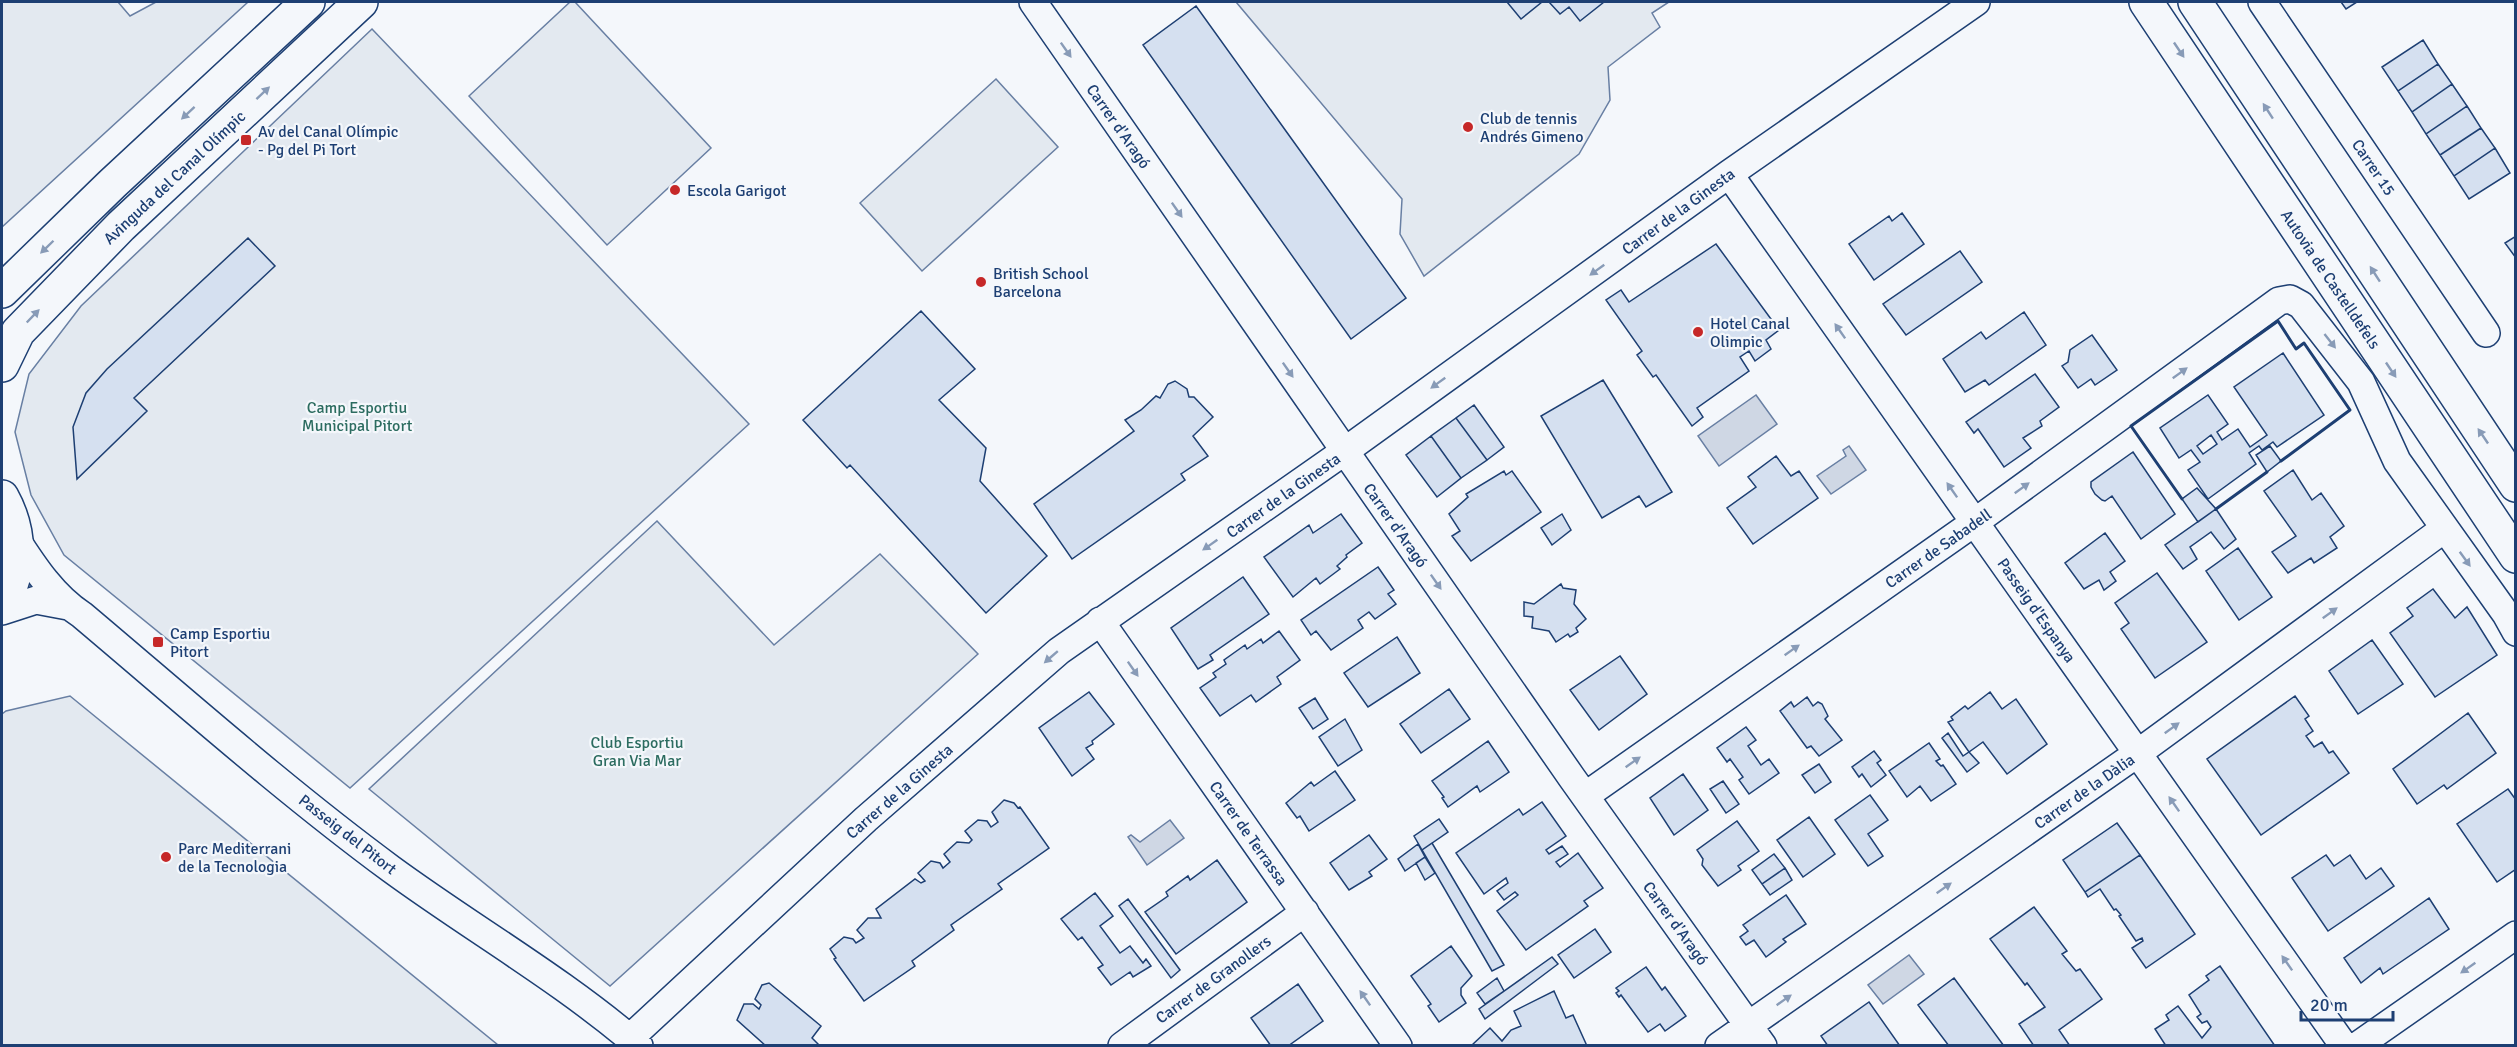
<svg xmlns="http://www.w3.org/2000/svg" width="2517" height="1047" font-family="Signika,sans-serif">
<rect width="100%" height="100%" fill="#f4f7fb"/>
<!-- green -->
<path fill="#e3e9f0" stroke="#687fa3" stroke-width="1.5" d="M2,2H118L130,16L156,2H248L2,227Z
M570,2H575L711,148L607,245L469,96Z
M1236,2H1669L1652,13L1660,27L1608,67L1610,100L1579,154L1424,276L1400,234L1402,199Z
M372,29L749,424L350,788L64,555L31,495L15,432L29,374L81,306Z
M996,79L1058,147L922,271L860,203Z
M657,521L774,645L880,554L978,654L610,986L369,789Z
M70,696L498,1045H2V714L6,711Z"/>
<!-- water -->
<path fill="#cfd7e4" stroke="#687fa3" stroke-width="1.5" d="M1756,395L1777,424L1719,466L1698,436Z
M1849,446L1866,470L1831,494L1817,476L1846,456L1843,450Z
M1170,820L1184,838L1147,865L1128,837L1131,835L1140,842Z
M1909,955L1924,974L1883,1004L1868,985Z"/>
<!-- building -->
<path fill="#d5e0f0" stroke="#1d3f73" stroke-width="1.5" fill-rule="evenodd" d="M1507,2H1542L1521,19Z
M1549,2H1604L1580,21L1569,7L1560,14Z
M2341,2H2357L2346,9Z
M1196,6L1406,298L1351,339L1143,45Z
M2423,40L2438,64L2398,91L2382,67Z
M2438,64L2452,84L2412,112L2398,91Z
M2452,84L2467,106L2426,134L2412,112Z
M2467,106L2481,128L2440,155L2426,134Z
M2481,128L2495,148L2454,176L2440,155Z
M2495,148L2510,173L2469,199L2454,176Z
M1902,213L1924,244L1874,280L1849,244L1889,216L1892,221Z
M2516,236V258L2505,243Z
M248,238L275,266L134,398L147,411L77,479L73,427L86,393L107,369Z
M1716,244L1779,330L1766,340L1771,349L1755,361L1749,351L1740,357L1749,371L1697,408L1703,417L1692,426L1656,375L1653,377L1637,355L1642,351L1606,300L1621,290L1629,302Z
M1960,251L1982,282L1906,335L1883,304Z
M921,311L975,369L939,400L986,448L980,481L1047,556L986,613L850,465L847,468L803,420Z
M2024,312L2046,345L1989,385L1985,380L1965,392L1943,359L1981,332L1986,339Z
M2092,335L2117,370L2095,385L2091,379L2078,388L2062,366L2068,362L2070,350Z
M2283,353L2324,415L2277,447L2273,442L2262,450L2259,446L2249,453L2256,464L2208,499L2188,470L2200,462L2191,450L2179,458L2160,428L2208,395L2228,424L2217,432L2222,440L2238,429L2250,447L2267,435L2234,387ZM2211,435L2217,444L2203,454L2197,446Z
M2035,374L2059,407L2040,421L2042,426L2023,438L2031,448L2004,467L1978,429L1974,433L1966,422Z
M1603,380L1672,492L1646,507L1639,496L1602,518L1541,416Z
M1175,381L1187,389L1189,397H1194L1213,417L1193,436L1208,456L1181,474L1185,480L1072,559L1034,504L1134,431L1125,420L1141,410L1156,396L1160,398L1168,384Z
M1474,405L1504,447L1487,460L1456,418Z
M1456,418L1487,460L1461,478L1431,436Z
M1431,436L1461,478L1437,497L1406,455Z
M2270,446L2281,461L2267,472L2256,455Z
M2133,452L2175,514L2141,539L2112,496L2105,501L2102,500L2095,494L2091,487V482Z
M1776,456L1791,476L1799,471L1818,498L1753,544L1727,508L1756,487L1748,477Z
M2293,470L2312,500L2321,493L2344,526L2330,537L2337,548L2314,563L2311,558L2288,573L2272,552L2296,536L2264,491Z
M1504,471L1506,475L1512,471L1541,512L1471,561L1452,536L1460,531L1449,514L1468,497L1466,494Z
M2197,488L2216,509L2198,522L2182,499Z
M2216,509L2236,539L2224,549L2211,532L2190,547L2197,559L2183,569L2165,545Z
M1341,514L1362,543L1346,555L1347,557L1337,566L1340,569L1320,584L1316,578L1293,597L1264,557L1309,525L1313,533Z
M1562,514L1571,530L1552,545L1541,528Z
M2105,533L2125,561L2110,572L2116,581L2104,590L2099,580L2084,589L2065,563Z
M2238,548L2272,597L2239,620L2206,571Z
M1378,567L1394,590L1388,594L1396,604L1375,619L1369,612L1358,620L1363,628L1331,650L1316,631L1311,635L1301,620Z
M2157,573L2207,642L2155,678L2121,629L2129,623L2115,603Z
M1243,577L1269,614L1210,655L1213,660L1198,669L1171,628Z
M1561,584L1563,588L1576,590L1574,604L1586,619L1576,628L1578,632L1570,637L1568,634L1556,642L1549,631L1532,628L1533,617L1524,616V602L1534,604Z
M2433,589L2455,618L2467,607L2497,655L2435,697L2390,633L2413,616L2407,608Z
M1279,631L1300,660L1277,677L1281,684L1256,702L1251,695L1220,716L1200,688L1216,677L1213,673L1226,664L1224,660L1245,645L1247,649L1261,639L1263,643Z
M1397,637L1420,673L1368,707L1344,673Z
M2372,640L2403,684L2358,714L2329,671Z
M1620,656L1647,694L1599,730L1570,690Z
M1449,689L1470,719L1421,753L1400,724Z
M1089,692L1114,724L1092,741L1093,744L1086,748L1094,759L1072,776L1039,728Z
M1990,692L2002,709L2016,699L2047,744L2007,774L1983,742L1969,752L1948,722L1953,720L1951,717L1965,706L1968,709Z
M2295,696L2309,716L2305,719L2313,731L2306,736L2314,747L2322,742L2329,753L2333,751L2349,773L2261,835L2207,759Z
M1807,697L1813,706L1818,702L1822,704L1828,716L1825,719L1842,740L1819,756L1811,746L1807,748L1780,711L1791,702L1794,707Z
M1315,698L1328,719L1313,729L1299,708Z
M2468,713L2496,753L2447,789L2444,785L2417,804L2393,769Z
M1345,719L1362,750L1338,766L1319,737Z
M1746,727L1756,740L1748,746L1761,765L1769,759L1779,773L1749,794L1739,780L1743,777L1730,759L1727,762L1717,748Z
M1948,733L1963,756L1969,752L1979,763L1967,772L1942,738Z
M1488,741L1509,772L1480,792L1477,786L1448,807L1442,798L1444,797L1432,781Z
M1929,743L1940,759L1936,761L1941,766L1943,765L1956,784L1931,801L1920,786L1907,797L1889,771Z
M1874,751L1881,760L1877,763L1886,775L1871,787L1862,774L1859,777L1852,767Z
M1819,764L1831,782L1815,793L1802,775Z
M1335,771L1355,800L1309,831L1300,816L1297,818L1286,803L1311,782L1314,786Z
M1683,774L1708,810L1674,835L1650,798Z
M1723,781L1739,804L1726,813L1710,789Z
M2508,789L2516,800V869L2497,882L2457,824Z
M1870,795L1888,820L1868,834L1883,856L1868,866L1835,820Z
M1004,800L1014,803L1018,808L1020,807L1049,848L998,884L1002,889L951,925L954,930L912,961L915,966L864,1001L834,959L836,958L830,949L844,937L853,939L856,943L864,938L857,930L868,918H881L876,909L915,879L921,883L925,881L918,873L931,861L940,863L943,868L950,862L944,854L957,842L969,843L972,840L965,831L978,820L987,821L991,827L998,822L992,812Z
M1542,802L1566,836L1546,850L1549,854L1562,846L1568,854L1556,862L1560,867L1578,853L1603,888L1584,901L1588,906L1526,950L1497,911L1518,895L1515,892L1504,900L1497,891L1508,883L1506,878L1484,894L1456,853L1519,809L1523,815Z
M1809,817L1835,854L1803,877L1777,840Z
M1439,819L1448,832L1422,850L1414,836Z
M1737,821L1759,851L1738,866L1741,870L1718,886L1702,865L1703,859L1697,850Z
M2117,823L2140,855L2085,892L2063,860Z
M1369,835L1387,859L1369,872L1372,876L1349,890L1330,863Z
M1432,843L1504,965L1492,971L1422,850Z
M1418,844L1425,857L1405,871L1398,859Z
M1774,854L1785,868L1762,884L1752,870Z
M2140,855L2195,934L2146,968L2132,948L2143,941L2142,938L2136,941L2119,916L2121,915L2116,909L2114,910L2100,889L2088,897L2085,892Z
M2326,855L2334,866L2350,855L2366,879L2381,868L2394,886L2328,931L2292,878Z
M1425,857L1435,873L1425,880L1416,863Z
M1217,860L1247,902L1176,954L1145,912L1168,896L1166,892L1188,876L1190,880Z
M1785,868L1792,880L1770,895L1762,884Z
M1095,893L1113,916L1100,926L1120,953L1130,946L1143,963L1146,959L1151,966L1133,977L1130,972L1111,985L1098,968L1103,965L1082,937L1078,940L1061,919Z
M1786,895L1806,924L1783,939L1786,942L1766,957L1754,940L1746,945L1740,937L1748,931L1743,925Z
M2429,898L2449,929L2383,974L2380,968L2361,983L2344,958Z
M1128,899L1180,970L1171,978L1119,906Z
M2034,907L2067,951L2062,954L2076,971L2080,969L2102,999L2059,1030L2070,1046H2034L2019,1024L2045,1007L2027,983L2025,985L1990,939Z
M1595,929L1611,952L1574,978L1558,955Z
M1451,946L1472,976L1461,988V995L1466,1003L1439,1022L1428,1006L1431,1004L1411,976Z
M1552,957L1558,964L1485,1019L1479,1009Z
M2220,966L2275,1046H2166L2155,1029L2169,1020L2166,1015L2178,1006L2202,1038L2211,1027L2207,1021L2202,1023L2197,1017L2201,1014L2189,995L2209,980L2206,976Z
M1646,967L1662,990L1665,987L1686,1016L1665,1031L1660,1024L1648,1032L1621,995L1619,997L1616,993L1619,991L1616,988Z
M1497,978L1504,991L1485,1004L1477,993Z
M1954,978L2004,1046H1949L1918,1005Z
M769,983L821,1026L812,1038L820,1046H766L737,1020L744,1004H753L759,1009L761,1005L755,999L762,985Z
M1298,984L1323,1021L1288,1046H1271L1251,1018Z
M1554,991L1566,1018L1573,1015L1587,1046H1471L1490,1028L1502,1041L1511,1030L1521,1026L1514,1011Z
M1869,1002L1900,1046H1828L1821,1036Z"/>
<g fill="none" stroke-linecap="round" stroke-linejoin="round">
<!-- street casing -->
<g stroke="#1d3f73" stroke-width="30">
<path id="street" d="M1033,2L1572,778L1763,1046
M2262,2L2486,333
M1729,174L2344,1046
M16,539C34,567 54,597 82,615C184,701 284,790 391,869C473,929 561,979 639,1046
M2,611L36,600L68,606
M1100,621L1398,1046
M1585,796L1975,522L2279,301L2290,299L2301,305L2361,382L2397,461L2506,614L2516,632
M630,1038L866,819L1059,651L1345,451L1729,174L1976,2
M1122,1046L1305,912
M1719,1046L2138,753L2444,529
M2357,1046L2516,935"/>
</g>
<!-- secondary casing -->
<g stroke="#1d3f73" stroke-width="36">
<path id="secondary" d="M2,291L112,184L308,2
M2,365L18,332L121,226L361,2
M2,497C21,531 22,571 2,604"/>
</g>
<!-- highway casing -->
<g stroke="#1d3f73" stroke-width="36">
<path id="highway" d="M2146,2L2516,556
M2195,2L2516,485"/>
</g>
<!-- street -->
<use href="#street" stroke="#f4f7fb" stroke-width="27"/>
<!-- secondary -->
<use href="#secondary" stroke="#f4f7fb" stroke-width="33"/>
<!-- highway -->
<use href="#highway" stroke="#f4f7fb" stroke-width="33"/>
<!-- wall -->
<path stroke="#1d3f73" stroke-width="3" d="M2182,499L2131,426L2278,321L2296,349L2304,343L2350,410L2281,461
M2216,509L2267,472"/>
</g>
<!-- one-way arrows -->
<defs><path id="oneway-solid" d="M-6-.8H1V-3.2L6.5 0L1 3.2V.8H-6Z" transform="scale(1.5)"/></defs>
<g fill="#889bb7">
<use href="#oneway-solid" transform="translate(1066 50) rotate(55)"/>
<use href="#oneway-solid" transform="translate(2179 50) rotate(56)"/>
<use href="#oneway-solid" transform="translate(263 93) rotate(-43)"/>
<use href="#oneway-solid" transform="translate(2268 111) rotate(-123)"/>
<use href="#oneway-solid" transform="translate(188 113) rotate(137)"/>
<use href="#oneway-solid" transform="translate(1177 210) rotate(55)"/>
<use href="#oneway-solid" transform="translate(47 247) rotate(136)"/>
<use href="#oneway-solid" transform="translate(1597 270) rotate(144)"/>
<use href="#oneway-solid" transform="translate(2375 274) rotate(-123)"/>
<use href="#oneway-solid" transform="translate(33 316) rotate(-46)"/>
<use href="#oneway-solid" transform="translate(1840 331) rotate(-125)"/>
<use href="#oneway-solid" transform="translate(2330 341) rotate(52)"/>
<use href="#oneway-solid" transform="translate(1288 370) rotate(55)"/>
<use href="#oneway-solid" transform="translate(2391 370) rotate(56)"/>
<use href="#oneway-solid" transform="translate(2180 373) rotate(-36)"/>
<use href="#oneway-solid" transform="translate(1438 383) rotate(144)"/>
<use href="#oneway-solid" transform="translate(2483 436) rotate(-124)"/>
<use href="#oneway-solid" transform="translate(2022 488) rotate(-36)"/>
<use href="#oneway-solid" transform="translate(1952 490) rotate(-125)"/>
<use href="#oneway-solid" transform="translate(1210 545) rotate(145)"/>
<use href="#oneway-solid" transform="translate(2465 559) rotate(54)"/>
<use href="#oneway-solid" transform="translate(1436 582) rotate(55)"/>
<use href="#oneway-solid" transform="translate(2330 613) rotate(-36)"/>
<use href="#oneway-solid" transform="translate(1792 650) rotate(-35)"/>
<use href="#oneway-solid" transform="translate(1051 657) rotate(139)"/>
<use href="#oneway-solid" transform="translate(1133 669) rotate(55)"/>
<use href="#oneway-solid" transform="translate(2172 728) rotate(-36)"/>
<use href="#oneway-solid" transform="translate(1633 762) rotate(-35)"/>
<use href="#oneway-solid" transform="translate(2174 804) rotate(-125)"/>
<use href="#oneway-solid" transform="translate(1944 888) rotate(-35)"/>
<use href="#oneway-solid" transform="translate(2287 963) rotate(-125)"/>
<use href="#oneway-solid" transform="translate(2468 968) rotate(145)"/>
<use href="#oneway-solid" transform="translate(1365 998) rotate(-125)"/>
<use href="#oneway-solid" transform="translate(1784 1000) rotate(-35)"/>
</g>
<!-- markers -->
<g fill="#c62828" stroke="#f4f7fb" stroke-width="2">
<circle cx="1468" cy="127" r="6"/>
<rect x="240" y="134" width="12" height="12" rx="3"/>
<circle cx="675" cy="190" r="6"/>
<circle cx="981" cy="282" r="6"/>
<circle cx="1698" cy="332" r="6"/>
<rect x="152" y="636" width="12" height="12" rx="3"/>
<circle cx="166" cy="857" r="6"/>
</g>
<g text-anchor="middle" stroke-width="4.5" stroke-linejoin="round" paint-order="stroke">
<!-- poi labels -->
<g font-size="16" fill="#1d3f73" stroke="#f4f7fb" text-anchor="start">
<text x="1480" y="124">Club de tennis<tspan x="1480" dy="18">Andrés Gimeno</tspan></text>
<text x="258" y="137">Av del Canal Olímpic<tspan x="258" dy="18">- Pg del Pi Tort</tspan></text>
<text x="687" y="196">Escola Garigot</text>
<text x="993" y="279">British School<tspan x="993" dy="18">Barcelona</tspan></text>
<text x="1710" y="329">Hotel Canal<tspan x="1710" dy="18">Olimpic</tspan></text>
<text x="170" y="639">Camp Esportiu<tspan x="170" dy="18">Pitort</tspan></text>
<text x="178" y="854">Parc Mediterrani<tspan x="178" dy="18">de la Tecnologia</tspan></text>
</g>
<!-- street labels -->
<g font-size="16" fill="#1d3f73" stroke="#f4f7fb">
<text transform="translate(1119 126) rotate(55)" y="6">Carrer d'Aragó</text>
<text transform="translate(2374 167) rotate(56)" y="6">Carrer 15</text>
<text transform="translate(174 177) rotate(-43)" y="6">Avinguda del Canal Olímpic</text>
<text transform="translate(1678 211) rotate(-36)" y="6">Carrer de la Ginesta</text>
<text transform="translate(2331 279) rotate(56)" y="6">Autovia de Castelldefels</text>
<text transform="translate(1283 495) rotate(-35)" y="6">Carrer de la Ginesta</text>
<text transform="translate(1396 525) rotate(55)" y="6">Carrer d'Aragó</text>
<text transform="translate(1938 548) rotate(-35)" y="6">Carrer de Sabadell</text>
<text transform="translate(2037 610) rotate(55)" y="6">Passeig d'Espanya</text>
<text transform="translate(899 791) rotate(-41)" y="6">Carrer de la Ginesta</text>
<text transform="translate(2084 791) rotate(-35)" y="6">Carrer de la Dàlia</text>
<text transform="translate(1249 833) rotate(55)" y="6">Carrer de Terrassa</text>
<text transform="translate(348 834) rotate(38)" y="6">Passeig del Pitort</text>
<text transform="translate(1676 923) rotate(54)" y="6">Carrer d'Aragó</text>
<text transform="translate(1213 979) rotate(-36)" y="6">Carrer de Granollers</text>
</g>
<!-- park labels -->
<g font-size="16" fill="#2c6c60" stroke="#f4f7fb">
<text x="357" y="413">Camp Esportiu<tspan x="357" dy="18">Municipal Pitort</tspan></text>
<text x="637" y="748">Club Esportiu<tspan x="637" dy="18">Gran Via Mar</tspan></text>
</g>
</g>
<!-- border -->
<rect width="2517" height="1047" fill="none" stroke="#1d3f73" stroke-width="6"/>
<!-- scale -->
<path d="M2301 1011v9h92v-9" fill="none" stroke="#1d3f73" stroke-width="3"/>
<text x="2310" y="1011" font-size="18" fill="#1d3f73" stroke="#f4f7fb" stroke-width="4.5" paint-order="stroke">20 m</text>
</svg>
